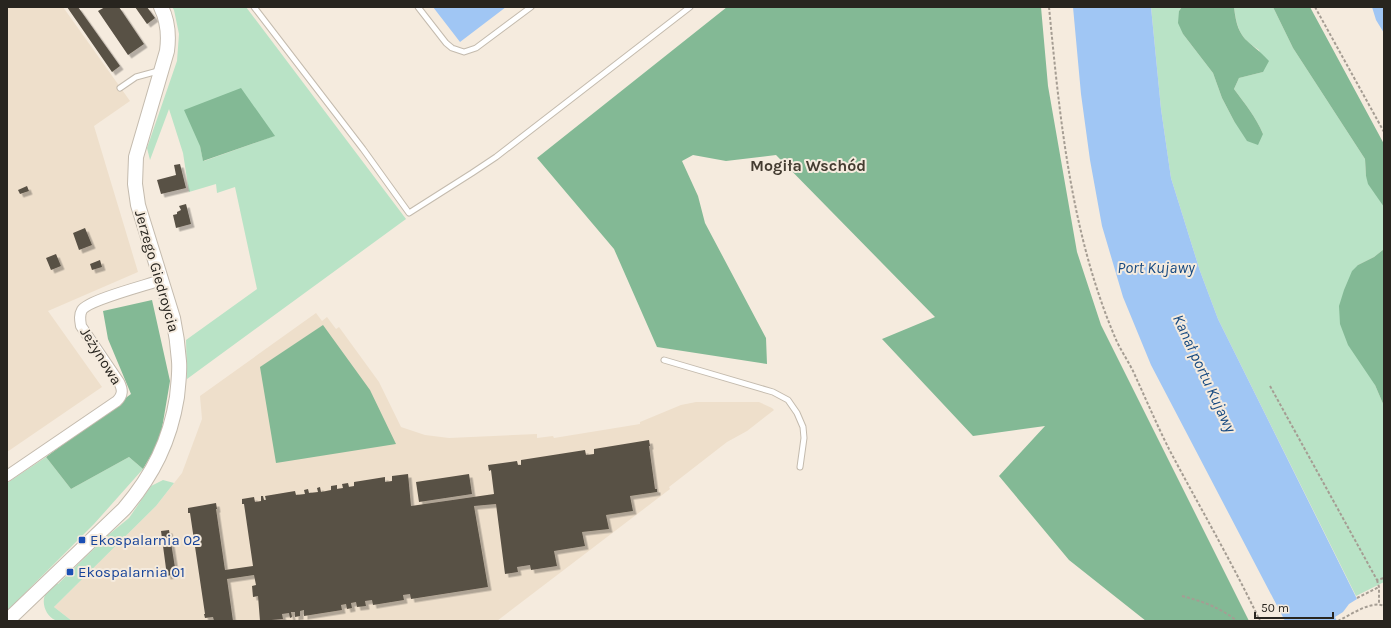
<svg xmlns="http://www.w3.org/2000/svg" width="1391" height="628" font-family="Karla,sans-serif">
<defs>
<filter id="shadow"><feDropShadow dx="3.5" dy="3.5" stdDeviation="0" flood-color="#0004"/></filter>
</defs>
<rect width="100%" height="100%" fill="#f5ebde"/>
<!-- built -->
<path fill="#eedfcb" d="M7,7H63L130,101L94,126L138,272L48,311L102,387L7,452Z
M316,313L322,321L327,317L336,329L339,327L379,382L401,427L425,435L449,438L537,434V438L553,436L554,438L640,424V422L681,405L696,402H759L772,408L774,410L747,431L727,442L669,487L670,489L497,621H72L54,607L156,506L182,473L202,419L200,396Z"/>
<!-- green -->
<path fill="#b9e3c6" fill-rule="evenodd" d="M172,7H246L406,219L187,379L186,340L257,289L235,187L217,193L216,184L189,192L183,153L169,109L150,160L147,148L177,61L179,34L174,10ZM274,136L204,161L203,160L200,146Z
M1151,7H1182L1179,11L1183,34L1213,73L1222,98L1234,121L1263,134C1256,117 1245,104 1234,89L1239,78L1263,72L1259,50C1240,38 1237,29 1234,7H1273L1293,48L1365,159L1366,176L1384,207V249L1374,257L1358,265L1375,385L1384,406V582L1356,596L1218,319L1200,271L1171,178L1161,109Z
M46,457L71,489L129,457L143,469L94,524L7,611V483Z
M163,480L174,483L156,506L54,607L72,621C67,621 60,622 55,620C47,617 41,604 45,595C47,591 52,586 55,582L58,584L107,536L129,518L151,486Z"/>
<!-- forest -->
<path fill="#83b995" d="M727,7H1041L1048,86L1077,252L1101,325L1249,621H1146L1069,560L999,476L1045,426L973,436L882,339L935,317L776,155L726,161L693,155L682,161L698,196L705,223L766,338L767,364L657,347L614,249L537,158Z
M1182,7H1234C1238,43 1248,38 1269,61L1263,72L1239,78L1234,89C1245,104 1256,117 1263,134L1258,145L1247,141L1234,121L1222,98L1213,73L1183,34L1178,23L1179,11Z
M1273,7H1310L1384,144V207L1368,184L1366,176L1365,159L1293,48Z
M241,88L275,136L203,161L200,146L184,110Z
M1384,249V406L1375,385L1348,345L1340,324L1339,306L1344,290L1352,271L1358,265L1374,257Z
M152,300L170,381L160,440L143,469L129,457L71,489L46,457L131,394L108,339L103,311Z
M323,325L370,390L396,444L276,463L260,367Z"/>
<!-- water -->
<path fill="#a0c6f4" d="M433,7H506L460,42Z
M1073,7H1151L1161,109L1171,178L1200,271L1218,319L1357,599L1349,604L1343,612L1335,617L1337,621H1285L1151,365L1123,297L1102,226L1090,160L1081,94Z
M1372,7H1384V33L1376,20Z"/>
<!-- building -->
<path fill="#595145" filter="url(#shadow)" d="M67,7H78L120,66L112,72Z
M105,7H119L144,44L128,55L98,11Z
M135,7H147L155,18L147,24Z
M180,164L186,188L161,194L157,180L176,175L174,165Z
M27,186L29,191L20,194L18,190Z
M186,204L191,224L176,228L173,215L177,214V212L181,210L179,206Z
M85,228L92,245L79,250L73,233Z
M56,254L61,266L51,270L46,258Z
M100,260L102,267L92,270L90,264Z
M649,440L650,446H649L655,489H657V492L630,496L633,511L606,515L609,529L582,532L585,546L554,551L557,566L531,570L530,565L517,567L518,572L505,574L496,504L474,506L488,587L411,599L410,594L403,595L404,600L373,605L372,600L365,601L366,606L357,607L356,602L351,603L352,608L347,609L346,604L341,605L342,610L304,616V610L300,611V616L295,617V612H291L292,617L290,618L289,613L282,614L283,619L260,621L258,596L253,597L252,586L256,585L254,575L227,579L233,621H214L213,617L205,618L204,614H205L190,513H188V508L216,503L217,509H216L225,570L253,566L244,504H242V499L254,497L255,502L261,501V496H263L264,500H266L265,496L295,491L296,495L305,494L304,490L308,489L309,493L318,492L317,488L320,487L321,492L331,490V486L337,485V489L343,488L342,484L348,483L349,487L354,486V482L385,477V482L392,481V476L408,474L411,506L494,494L491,470L489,471L488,465L517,461L518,465H521V460L585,450L586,455L594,454V449Z
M469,474L472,494L419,502L416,482Z
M169,530L176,574L167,576L161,531Z"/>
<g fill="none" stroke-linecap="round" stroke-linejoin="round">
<!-- lane casing -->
<g stroke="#c4bbae" stroke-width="7">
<path id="lane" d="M254,7L363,149L409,213L472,173L496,157L690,7
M418,7L446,43L452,48L464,52L476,48L531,7
M120,88L136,77L158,71
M664,360L773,392L788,400L797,413L803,427L804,438L800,467"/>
</g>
<!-- street casing -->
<g stroke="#c4bbae" stroke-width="12">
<path id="street" d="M7,476L117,401C123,395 123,390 119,382L81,326C80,320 79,315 82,310C88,300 147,285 161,280"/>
</g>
<!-- secondary casing -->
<g stroke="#c4bbae" stroke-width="16">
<path id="secondary" d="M7,621L124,509C153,475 170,441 177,397C178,385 180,373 179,361C178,346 176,332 173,318L138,205L135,184L136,157L167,51C169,36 168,21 161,7"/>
</g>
<!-- path -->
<path stroke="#a59d93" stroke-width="2" stroke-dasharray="3 2" stroke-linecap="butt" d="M1049,7C1060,120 1071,236 1117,342C1122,352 1128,361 1133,371C1145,397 1156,423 1169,449C1199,506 1232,562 1260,621
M1315,7L1384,132
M1270,386L1377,580L1384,578
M1377,580L1379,587V604
M1182,596C1202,601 1221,608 1237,621
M1357,598L1379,587
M1338,621C1350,615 1372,600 1384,606"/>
<!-- lane -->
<use href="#lane" stroke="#fff" stroke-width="5"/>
<!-- street -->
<use href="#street" stroke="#fff" stroke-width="10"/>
<!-- secondary -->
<use href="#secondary" stroke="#fff" stroke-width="14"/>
</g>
<!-- markers -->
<g fill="#1a4fb4" stroke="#f5ebde" stroke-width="1.5">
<rect x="78" y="536" width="8" height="8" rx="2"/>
<rect x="66" y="568" width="8" height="8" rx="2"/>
</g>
<g text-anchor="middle" stroke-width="4" stroke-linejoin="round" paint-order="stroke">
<!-- street labels -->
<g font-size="15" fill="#28251f" stroke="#f5ebde">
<text transform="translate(157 271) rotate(74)" y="5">Jerzego Giedroycia</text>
<text transform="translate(101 356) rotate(58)" y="5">Jeżynowa</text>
</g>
<!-- transit labels -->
<g font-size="15" fill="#164399" stroke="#f5ebde" text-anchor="start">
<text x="90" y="545">Ekospalarnia 02</text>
<text x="78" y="577">Ekospalarnia 01</text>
</g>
<!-- neighbourhood labels -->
<g font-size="16" font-weight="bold" fill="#443c31" stroke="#f5ebde">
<text x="808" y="171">Mogiła Wschód</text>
</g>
<!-- water labels -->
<g font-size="16" font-style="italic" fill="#174a81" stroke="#f5ebde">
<text x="1156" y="273">Port Kujawy</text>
<text transform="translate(1205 373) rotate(65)" y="6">Kanał portu Kujawy</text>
</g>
</g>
<!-- border -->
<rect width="1391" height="628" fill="none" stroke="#28251f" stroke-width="16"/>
<!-- scale -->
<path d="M1255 612v6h78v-6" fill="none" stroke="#28251f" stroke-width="2"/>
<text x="1261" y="612" font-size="12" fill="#28251f" stroke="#f5ebde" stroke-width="3" paint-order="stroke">50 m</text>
</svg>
